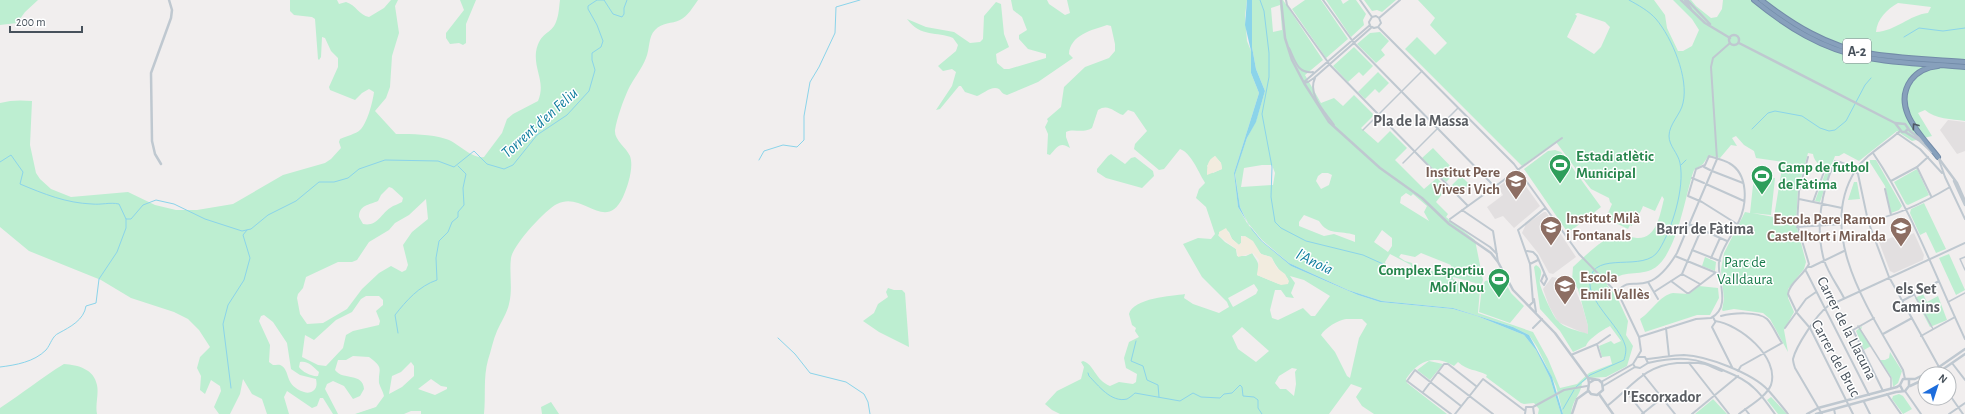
<svg xmlns="http://www.w3.org/2000/svg" width="1965" height="414" font-family="'Alegreya Sans',sans-serif">
<rect width="100%" height="100%" fill="#f1eeee"/>
<!-- education -->
<path fill="#e2dfe0" d="M1948,120L1965,122V151L1957,154L1940,130Z
M1514,175H1518L1540,206L1514,228L1503,216L1495,219L1487,207L1503,195L1498,187Z
M1544,212H1546L1576,257L1553,274L1549,273L1538,253L1522,233L1526,224Z
M1914,233L1924,255L1923,260L1894,273L1890,271L1879,242L1899,235L1901,239Z
M1552,277L1569,280L1574,287L1582,305L1588,326V335L1558,322L1549,306L1543,289Z"/>
<!-- green -->
<path fill="#bdeed1" fill-rule="evenodd" d="M0,0H38L25,12L17,23L0,25Z
M290,0H337L339,4L346,2C356,5 359,15 369,17L384,8L391,0H398L395,6L399,33L392,56L390,87L386,98L375,111L396,134C413,134 430,134 446,139C459,143 471,159 484,157L502,133L507,119L513,114L538,101C546,82 534,71 536,52C540,31 551,35 556,22C559,15 559,7 560,0H698C693,7 688,16 680,20C672,24 662,22 655,30C648,37 650,49 646,58C642,69 633,79 628,90C623,101 617,118 615,130C614,140 626,147 630,156C634,167 628,186 623,197C605,234 583,190 557,204C545,210 513,245 511,258C509,273 513,289 509,304C507,313 501,322 497,331C493,340 491,351 488,360C483,378 486,396 484,414H421V411H411L404,414H355L376,407L384,396C383,391 380,387 379,383C378,368 385,369 369,357L353,356L346,360H338L335,370C343,381 363,372 364,389L360,396L353,399L344,386L333,381L327,384L325,389L338,414H333L323,398H320L317,406L312,408L287,391L284,397L289,414H267L262,399L252,394L243,379L240,394L230,414H219L214,407L221,391L220,386L211,380L205,394L200,390L201,376L197,368L200,357L210,347L199,330L188,319L174,312L131,298L101,280L29,251L0,227V103C11,100 21,100 32,101L30,145L36,173L40,179L51,189L71,197L128,192L155,205L176,210H197L233,204L283,175L325,163L331,159L341,148L339,142L340,139C346,136 356,134 360,130C367,124 373,101 374,92L369,89L362,93L355,100L330,90L329,87L338,67V58L331,51L325,38L322,37L321,57L319,60L318,59L315,19L312,17L294,15L290,11ZM389,187L392,188L403,198L402,202C399,204 394,205 390,208C381,214 377,227 363,224L359,217C359,205 369,205 378,201L381,195ZM426,199L428,219L412,232L403,245L408,265L406,270L402,272L391,266L379,273L362,289L347,309L323,323L307,324L300,314L297,298L298,294L303,288L306,277L338,262H352L357,260L369,242L389,230L395,223L409,215ZM366,296H379L383,300V305L376,311L380,321L379,325L353,331L346,335L343,348L326,366L318,365L302,357L305,335L314,340L336,320L352,312L361,299ZM264,315L273,322L287,343L291,369L300,375L316,379C317,384 317,388 313,391C310,393 307,393 304,392C284,385 291,373 282,366C280,364 276,365 273,365L269,362L270,345L259,321L261,316ZM300,362C307,360 314,367 319,372L318,376C313,377 302,372 299,367ZM411,362L414,366V376L402,387L389,394L392,376L401,372ZM431,379L441,386L447,387V389L435,395L418,389Z
M460,0H476L466,24V43L463,45L459,43L450,44L446,38V33L464,10Z
M1011,0H1047L1049,4L1065,15L1070,13L1067,0H1247L1245,16L1247,41L1251,51V73L1259,93L1234,173L1238,207L1247,223L1261,241L1291,266L1358,295L1380,302L1453,309L1477,316L1524,335L1536,350L1550,378L1561,414H1538L1539,409L1534,403L1524,404L1521,403L1486,377L1487,375C1475,369 1468,371 1458,362L1454,366C1434,354 1418,361 1406,379L1407,383L1447,414H1374L1362,406L1356,397L1362,388L1351,384L1329,414H1060L1052,410L1045,404L1057,391L1081,379L1084,367L1081,362L1083,361C1094,364 1095,380 1110,386L1119,382L1133,384L1136,382L1137,374L1126,368L1124,358L1129,342L1139,337L1135,331L1136,328L1132,325L1129,314C1133,298 1172,296 1185,294L1184,298L1193,304L1219,313L1229,307L1227,302L1202,277L1183,244L1198,238L1211,239L1215,234L1206,207L1196,198L1199,189L1205,183L1204,181C1198,171 1191,153 1180,149L1164,169L1159,170L1134,149L1135,144L1147,131L1134,112L1128,110L1123,115C1114,112 1108,103 1098,110L1092,128C1082,134 1074,128 1066,132V137L1070,148C1060,141 1057,147 1050,155L1047,154L1048,134L1045,127L1048,121L1047,119L1061,107L1064,87L1085,67L1109,58L1115,51V44L1111,26L1107,25C1092,30 1070,35 1069,54L1073,58L1038,82L1007,95C1002,94 1002,92 999,89C992,85 983,94 977,96L965,92L961,86H959L940,109L936,110L952,86L956,72L952,69L943,71L938,66L956,51L958,45L953,38C937,31 921,38 907,19L926,27L954,32L970,43L980,42L983,39L984,16L996,2L1001,4L1004,34L1009,47L996,54L997,63L1004,69H1009L1046,58V54L1028,49L1019,39V35L1027,30L1022,17L1013,10ZM1215,156L1221,163L1222,169L1213,173L1207,166ZM1225,229L1229,232L1232,239L1239,245L1241,243V236C1252,236 1253,248 1260,253C1264,256 1268,255 1272,258C1276,267 1282,273 1288,279L1279,284L1257,275C1261,263 1257,262 1252,253L1246,256H1237L1236,249L1225,242L1218,235ZM1290,276L1304,280L1330,296L1315,316H1311L1303,308L1278,320L1272,318L1270,310L1275,290H1281L1286,297L1294,298L1291,293L1295,283ZM1254,284L1258,290L1256,294L1233,307L1228,298ZM1346,319H1362L1367,324L1359,338L1350,378L1347,376L1335,352L1321,335C1325,328 1338,320 1346,319ZM1242,327L1269,351L1256,362L1238,349L1232,336ZM1292,368L1297,369L1295,372L1296,384L1294,396L1286,389H1280L1275,383L1279,376Z
M1252,0H1283L1323,60L1305,75L1321,103L1334,98L1343,106L1354,95L1374,115L1361,128L1378,143L1390,131L1407,148L1395,160L1424,189L1437,178L1447,188L1436,202L1448,214L1446,217L1475,240L1483,280L1480,289L1478,313L1533,332L1548,359L1560,388L1577,384L1589,373L1612,364L1610,356L1602,357L1599,346L1611,341L1614,344L1621,341L1610,326C1604,329 1588,339 1586,346L1573,352L1560,331L1540,309L1534,267L1536,265C1546,271 1538,277 1540,284C1542,292 1552,314 1557,320C1563,328 1579,331 1588,334V326L1578,289L1572,281L1573,267C1585,256 1598,243 1612,236C1621,233 1628,237 1637,238C1657,239 1660,214 1664,199L1662,196L1655,211L1643,206C1640,215 1635,217 1632,226L1630,225L1628,229L1606,218L1612,204L1610,202L1609,198L1591,189L1587,184L1556,142L1522,166L1405,49L1417,37L1435,55L1447,43L1430,25L1435,18L1418,0H1654L1665,15L1667,28L1678,51H1683L1692,46L1699,30L1692,19L1673,0H1691L1696,6L1711,18L1717,17L1722,9L1723,0H1965V121C1952,119 1935,119 1925,110L1918,113L1932,136L1912,141L1897,131L1859,161L1844,153L1839,156H1835L1830,169C1822,166 1814,163 1813,154L1808,153L1798,189L1796,224L1806,262L1804,269L1788,289V298L1794,312L1784,330L1788,352L1770,319L1763,313L1734,309L1723,311L1722,310L1724,299L1721,270L1724,253L1745,212L1750,213L1754,176L1775,178L1771,215L1752,213L1774,217L1783,162L1756,158L1754,151L1744,145L1736,136L1732,138L1737,146L1731,145L1720,158L1709,155L1703,164L1694,170C1685,194 1677,259 1651,270C1636,276 1620,269 1607,285L1617,297L1628,321L1626,335L1633,346L1627,366L1606,377L1588,378L1582,383C1580,397 1573,398 1571,414H1563L1556,386L1537,347L1529,335L1513,327L1453,308L1382,301L1348,290L1289,263L1262,240L1248,223L1240,207L1235,173L1247,138L1256,121L1265,91L1256,69L1252,47ZM1898,3L1931,7L1928,13C1909,15 1896,31 1876,32C1877,19 1887,9 1898,3ZM1280,5L1282,30L1273,32L1271,8ZM1578,13L1605,22L1610,27L1601,47L1594,54L1567,37L1577,16L1575,14ZM1262,165H1272L1275,173L1273,185L1241,187L1244,168ZM1322,173H1328L1332,175L1329,185L1321,189L1316,181L1318,176ZM1406,193L1411,196L1413,194L1427,206L1424,212L1429,221L1400,203L1401,197ZM1304,215L1319,221C1328,236 1340,230 1355,235V242L1334,234L1324,236L1299,226V222ZM1382,230L1392,238V246L1388,252L1374,242ZM1421,253L1451,265L1449,274L1413,268L1412,263L1405,261L1399,257L1401,254L1415,257ZM1390,254L1411,265L1409,274L1387,268L1385,262ZM1453,277L1479,284L1476,286L1466,285L1453,279Z
M1305,0H1321L1348,39L1326,58L1292,9Z
M1326,0H1341L1343,4L1349,0H1356L1366,14L1363,20L1364,25L1351,37Z
M1364,0H1396L1382,12L1377,10L1372,11Z
M1380,32L1389,41L1381,50L1385,55L1376,63L1357,44L1370,33Z
M1354,47L1373,66L1363,76L1359,72L1348,82L1333,66Z
M1378,72L1389,83L1379,93L1375,89L1365,99L1358,92Z
M1433,148L1456,172L1446,182L1422,158Z
M1555,150L1561,152L1601,207L1572,230H1566L1524,169L1548,151Z
M1111,154L1125,164L1131,158L1135,157L1153,171L1154,176L1142,188L1106,178L1097,172V169L1108,156Z
M1870,160H1876L1902,206L1899,210L1891,213L1885,186L1869,161Z
M1917,169L1929,195L1908,205L1906,204L1894,182Z
M1826,171L1830,172L1820,202L1815,201Z
M1461,176L1469,184L1459,194L1451,186Z
M1854,182H1857L1860,199L1848,200Z
M1924,203L1946,249L1936,253L1926,232L1920,235L1910,213L1911,209Z
M1949,254L1965,290L1956,295L1939,258Z
M1705,257L1716,262L1715,271L1702,266Z
M1503,278L1511,293L1524,306L1510,323L1479,312L1482,287L1485,281Z
M1699,286L1718,288L1719,298L1710,315H1697L1645,332L1640,319C1651,312 1660,295 1673,293C1678,293 1683,294 1689,294Z
M888,288L894,290H902L905,293L909,347L879,332L863,321L874,313L878,304L888,297L886,292Z
M1923,294L1927,302L1938,296L1947,320L1930,327L1915,298Z
M1862,326L1861,330L1871,346L1864,350L1856,331Z
M1890,352L1902,371L1898,383L1893,387L1892,378L1880,360H1885L1889,358Z
M1429,361L1443,364L1430,380L1417,370Z
M64,364C78,365 94,369 97,385C99,394 95,405 97,414H0V408C22,394 42,377 64,364Z
M1899,394L1903,396L1912,409L1903,414L1892,399L1893,396Z
M1771,397L1787,414H1778L1767,400Z
M1713,399L1727,414H1695L1712,400Z
M551,402L559,414H542L541,407Z"/>
<!-- sand -->
<path fill="#f2ecdf" d="M1215,156L1221,163L1222,169L1207,175C1207,167 1207,160 1215,156Z
M1226,228L1232,239L1239,245L1241,243V237L1245,236L1253,241L1261,254L1271,257L1277,268L1285,274L1289,281L1288,284L1281,285L1257,275L1259,260L1253,253L1238,257L1236,249L1219,236V232Z"/>
<!-- water -->
<path fill="#8bd4ea" d="M1247,0H1252V47L1256,69L1265,91L1256,122L1247,138L1235,174L1240,207L1248,224L1262,241L1289,263L1348,290L1382,301L1453,308L1513,327L1529,335L1552,377L1563,414H1561L1550,378L1536,350L1524,335L1477,316L1453,309L1380,302L1358,295L1291,266L1261,241L1252,230L1238,207L1234,173L1259,93L1251,73V51L1245,25Z"/>
<g fill="none" stroke-linecap="round" stroke-linejoin="round">
<!-- stream -->
<path stroke="#8bd4ea" stroke-width="1" d="M1260,0L1264,11L1269,53V77L1262,114L1272,167L1271,197L1275,222L1281,228L1306,241L1363,255L1383,264
M1904,37L1919,28L1943,31L1965,28
M1752,129L1768,113L1775,111L1802,116L1820,128L1829,131L1835,130L1846,121L1865,85L1871,78
M759,160L764,151L783,145L797,147L804,140V116L810,82L819,67L835,33L836,7L860,0
M0,162L11,155L23,172L20,184C44,194 66,203 92,204C101,205 110,202 119,204L126,219H131L143,205L156,200L174,204L205,219L242,231L251,229L268,215L296,201L319,182H334L348,178L359,169L385,160L438,161L454,167L474,151L487,164L504,169L513,165L537,135L567,115L589,91L595,70L592,60V53L601,47L603,41L597,25L588,9V6L597,0H604L613,14L622,17L624,14V8L627,0
M1681,165L1686,160
M398,333L395,315C406,301 419,286 437,280L436,258L439,241L448,232L452,222L458,217V212L464,205L463,188L466,174L458,166
M778,338L795,354L810,373L846,382L864,394L868,402L870,414
M1136,341L1131,361L1143,366L1147,380L1158,385L1159,397
M0,367C16,365 34,362 46,350C51,344 52,336 59,333C70,327 84,320 86,306L96,303L99,279L117,252L126,228V219
M1088,373L1089,376C1098,385 1111,403 1127,399C1129,398 1133,395 1135,393L1180,401L1193,393L1201,397L1220,398L1224,394L1232,393L1240,385L1242,387L1243,396L1254,397L1258,400V408L1262,414
M1576,387L1590,375L1624,360C1625,356 1627,350 1625,345C1619,325 1587,301 1590,280C1594,249 1645,274 1659,250C1672,229 1685,188 1680,163C1678,153 1669,146 1669,136C1669,124 1681,114 1683,103C1689,78 1672,38 1656,19C1649,11 1638,5 1629,0
M231,388L223,324L228,305L244,280L250,258L243,235L247,230
M1563,409L1574,390"/>
<!-- motorway casing -->
<g stroke="#728ba8" stroke-width="6">
<path id="motorway" d="M1754,0C1787,27 1822,49 1864,57C1897,64 1932,64 1965,67
M1761,0C1793,25 1827,46 1867,53C1899,59 1933,59 1965,62
M1938,66C1927,67 1918,71 1911,80C1891,108 1922,136 1938,157"/>
</g>
<!-- pedestrian -->
<path stroke="#bfc8d0" stroke-width="1.5" d="M1363,130L1422,71
M1403,163L1458,108
M1965,257L1960,259L1965,270
M1914,294L1933,329
M1948,302L1965,293
M1858,326L1891,378V388"/>
<!-- minor -->
<path stroke="#bfc8d0" stroke-width="2" d="M1286,0L1287,5L1330,65L1468,206
M1323,0L1354,43L1494,186
M1360,0L1372,17
M1372,17L1369,22L1370,26L1374,28L1378,27
M1372,17L1376,16L1379,18
M1379,18L1400,0
M1378,27L1514,164L1579,254L1619,295L1639,337L1641,351L1633,364L1601,382
M1378,27L1381,23L1379,18
M1289,48C1295,60 1297,74 1313,72
M1315,78C1307,95 1325,112 1334,125
M1304,82L1370,25
M1304,83L1308,82L1314,78L1372,27
M1900,131C1886,144 1866,154 1855,171C1815,236 1872,314 1903,370L1905,379
M1897,133L1920,149L1942,173
M1873,153C1912,210 1935,276 1965,339
M1808,157L1799,191L1797,224L1809,264C1804,275 1789,283 1788,294L1797,313L1810,328L1853,414
M1939,160L1945,177L1965,219
M1704,167L1710,170
M1917,167L1931,196
M1712,171L1743,183
M1855,171L1858,174L1868,221L1889,277L1939,367
M1692,178L1704,183
M1891,181L1917,167L1928,157
M1706,184L1744,201
M1885,189L1891,215
M1799,199L1842,208
M1813,202L1825,169L1832,171
M1462,210L1493,231L1498,262
M1450,219L1562,138
M1450,221L1490,247L1497,254
M1689,224L1727,241
M1797,227C1821,225 1844,225 1868,221C1897,216 1925,202 1950,187
M1692,250L1720,261
M1527,251L1533,252L1537,256L1547,279L1544,285L1541,281L1544,274
M1675,256L1719,274
M1711,258L1720,238
M1530,264L1538,260
M1808,267H1811L1844,251
M1806,271L1869,395
M1682,274L1700,284
M1671,281L1687,293H1689L1715,273
M1648,282L1658,299
M1617,292C1629,278 1634,287 1648,282C1660,278 1671,263 1677,253L1717,159L1711,67L1713,58L1730,43
M1654,292L1682,274L1701,230
M1844,298C1838,286 1828,273 1824,260C1815,228 1821,192 1835,161L1840,162L1857,169
M1534,299L1536,312
M1902,301L1939,281
M1529,306L1533,302L1530,264L1518,230L1545,208
M1721,316C1732,313 1758,311 1767,319C1773,325 1777,336 1782,343L1741,366L1738,371
M1713,317L1715,321C1739,324 1780,357 1771,385C1766,397 1749,406 1739,414
M1711,318C1732,307 1717,280 1719,262C1722,246 1733,235 1739,221C1747,204 1749,174 1729,163C1724,160 1715,158 1709,156L1705,165L1696,169L1688,196L1702,202L1737,224
M1874,318L1853,330L1883,391
M1716,321L1712,327L1732,367
M1533,328L1542,319
M1666,328L1669,356
M1785,328L1806,299L1816,292
M1883,334L1912,318
M1921,336L1955,317
M1639,337L1696,319L1711,318
M1597,344L1601,357
M1571,355L1597,344L1610,335
M1638,357H1645L1648,363
M1647,359C1660,358 1672,355 1684,355C1707,356 1752,373 1768,390C1775,398 1782,406 1788,414
M1648,363C1680,356 1696,357 1725,371C1735,375 1746,380 1754,388C1762,395 1768,405 1775,414
M1689,363L1729,414
M1952,363L1965,380
M1633,364L1635,367L1640,368L1648,363
M1438,372L1493,414
M1643,374L1675,414
M1603,386L1635,367
M1625,390L1644,414
M1905,391L1921,414
M1423,392L1444,364H1448L1476,386
M1887,394L1901,414
M1949,394L1963,414
M1864,402L1870,414
M1607,406C1632,387 1643,366 1677,363C1686,363 1696,362 1705,364C1711,366 1716,369 1722,371
M1533,407L1564,390L1587,386
M1533,407L1534,414
M1745,409L1749,414
M1834,409L1835,414
M1451,414L1407,381L1415,370L1461,406
M1455,414L1483,379L1524,410
M1525,414L1526,407H1533
M1642,414L1662,398
M1692,414L1738,376
M1822,414L1795,368C1794,365 1793,362 1793,359C1796,346 1817,314 1828,306L1965,243
M1949,414L1965,403"/>
<!-- tertiary -->
<path stroke="#bfc8d0" stroke-width="2.5" d="M1281,0L1285,38L1292,60L1304,83L1329,122L1380,168L1422,198L1449,224L1491,253L1498,262L1513,290L1555,333L1588,378L1589,383
M1681,0L1705,23L1730,38
M1685,0L1691,9
M1687,0L1710,24
M1729 40a5 5 0 1 1 10 0a5 5 0 1 1-10 0Z
M1739,43L1895,123L1905,124L1910,131L1924,142
M1895,123L1902,132H1905L1908,129
M1905,132L1920,141L1932,152
M1937,156L1957,183L1965,201
M161,164L155,154L152,141L151,73L171,18L172,10L169,0
M1954,181L1965,205
M1926,374L1939,367L1965,349
M1936,374L1965,354
M1588,378L1599,380L1602,383L1603,390L1597,395L1591,394L1588,390L1589,383L1594,380
M1910,386L1925,379
M1903,391L1900,385L1903,379H1915L1925,374
M1599,394L1613,414
M1572,414L1577,399L1588,391
M1807,414L1818,408L1897,387L1900,385
M1816,414L1896,392L1905,391L1909,386V380"/>
<!-- motorway -->
<use href="#motorway" stroke="#87a0bc" stroke-width="4"/>
</g>
<!-- one-way arrows -->
<defs><path id="oneway-chevron" d="M-2-3.5L2.5 0L-2 3.5" fill="none" stroke-width="1.6" stroke-linecap="round" stroke-linejoin="round"/></defs>
<use stroke="#4d5965" href="#oneway-chevron" transform="translate(1915 126) rotate(-126)"/>
<!-- icons -->
<defs>
<g id="stadium-pin" transform="scale(1.15)"><path d="M0 17L-7.5 6A9.5 9.5 0 1 1 7.5 6Z" fill="#2e9e5b" stroke="#fff"/><path d="M0-5a6.5 5 0 1 0 0 10a6.5 5 0 1 0 0-10ZM-3.5-1.8h7v3.6h-7Z" fill="#fff"/></g>
<g id="school-pin" transform="scale(1.15)"><path d="M0 17L-7.5 6A9.5 9.5 0 1 1 7.5 6Z" fill="#8d6e63" stroke="#fff"/><path d="M0-5L7-2L0 1L-7-2ZM-4 1L0 2.5L4 1V4Q0 6-4 4Z" fill="#fff"/></g>
</defs>
<g fill-rule="evenodd">
<use href="#stadium-pin" x="1560" y="165"/>
<use href="#stadium-pin" x="1762" y="176"/>
<use href="#school-pin" x="1516" y="181"/>
<use href="#school-pin" x="1551" y="227"/>
<use href="#school-pin" x="1901" y="228"/>
<use href="#stadium-pin" x="1499" y="279"/>
<use href="#school-pin" x="1565" y="286"/>
</g>
<g text-anchor="middle" stroke-width="3" stroke-linejoin="round" paint-order="stroke">
<!-- shield labels -->
<rect fill="#fff" stroke="#7e858c" stroke-width="1" x="1843" y="39" width="28" height="24" rx="3"/>
<g font-size="14" font-weight="bold" fill="#47515b">
<text x="1857" y="56">A-2</text>
</g>
<!-- leisure labels -->
<g font-size="15" font-weight="bold" fill="#27864d" stroke="#fff" text-anchor="start">
<text x="1576" y="161">Estadi atlètic<tspan x="1576" dy="17">Municipal</tspan></text>
<text x="1778" y="172">Camp de futbol<tspan x="1778" dy="17">de Fàtima</tspan></text>
<text x="1484" y="275" text-anchor="end">Complex Esportiu<tspan x="1484" dy="17">Molí Nou</tspan></text>
</g>
<!-- education labels -->
<g font-size="15" font-weight="bold" fill="#785e54" stroke="#fff" text-anchor="end">
<text x="1500" y="177">Institut Pere<tspan x="1500" dy="17">Vives i Vich</tspan></text>
<text x="1566" y="223" text-anchor="start">Institut Milà<tspan x="1566" dy="17">i Fontanals</tspan></text>
<text x="1886" y="224">Escola Pare Ramon<tspan x="1886" dy="17">Castelltort i Miralda</tspan></text>
<text x="1580" y="282" text-anchor="start">Escola<tspan x="1580" dy="17">Emili Vallès</tspan></text>
</g>
<!-- park labels -->
<g font-size="15" fill="#197b4c" stroke="#fff">
<text x="1745" y="267">Parc de<tspan x="1745" dy="17">Valldaura</tspan></text>
</g>
<!-- street labels -->
<g font-size="15" fill="#47515b" stroke="#fff">
<text transform="translate(1847 328) rotate(63)" y="5">Carrer de la Llacuna</text>
<text transform="translate(1836 358) rotate(61)" y="5">Carrer del Bruc</text>
</g>
<!-- neighbourhood labels -->
<g font-size="16" font-weight="bold" fill="#5b5e63" stroke="#fff">
<text x="1421" y="126">Pla de la Massa</text>
<text x="1705" y="234">Barri de Fàtima</text>
<text x="1916" y="294">els Set<tspan x="1916" dy="18">Camins</tspan></text>
<text x="1662" y="402">l'Escorxador</text>
</g>
<!-- water labels -->
<g font-size="16" font-style="italic" fill="#0f7d9e" stroke="#fff">
<text transform="translate(539 122) rotate(-42)" y="6">Torrent d'en Feliu</text>
<text transform="translate(1315 261) rotate(26)" y="6">l'Anoia</text>
</g>
</g>
<!-- north arrow -->
<g transform="translate(1937 386) rotate(39)"><circle r="19" fill="#ffffff" stroke="#b5b9bd"/>
<path d="M0-3L7 15L0 10L-7 15Z" fill="#1d6ddc"/>
<text y="-6" font-size="11" font-weight="bold" text-anchor="middle" fill="#47515b">N</text>
</g>
<!-- scale -->
<path d="M10 26v6h72v-6" fill="none" stroke="#47515b" stroke-width="2"/>
<text x="16" y="26" font-size="12" fill="#47515b" stroke="#ffffff" stroke-width="3" paint-order="stroke">200 m</text>
</svg>
